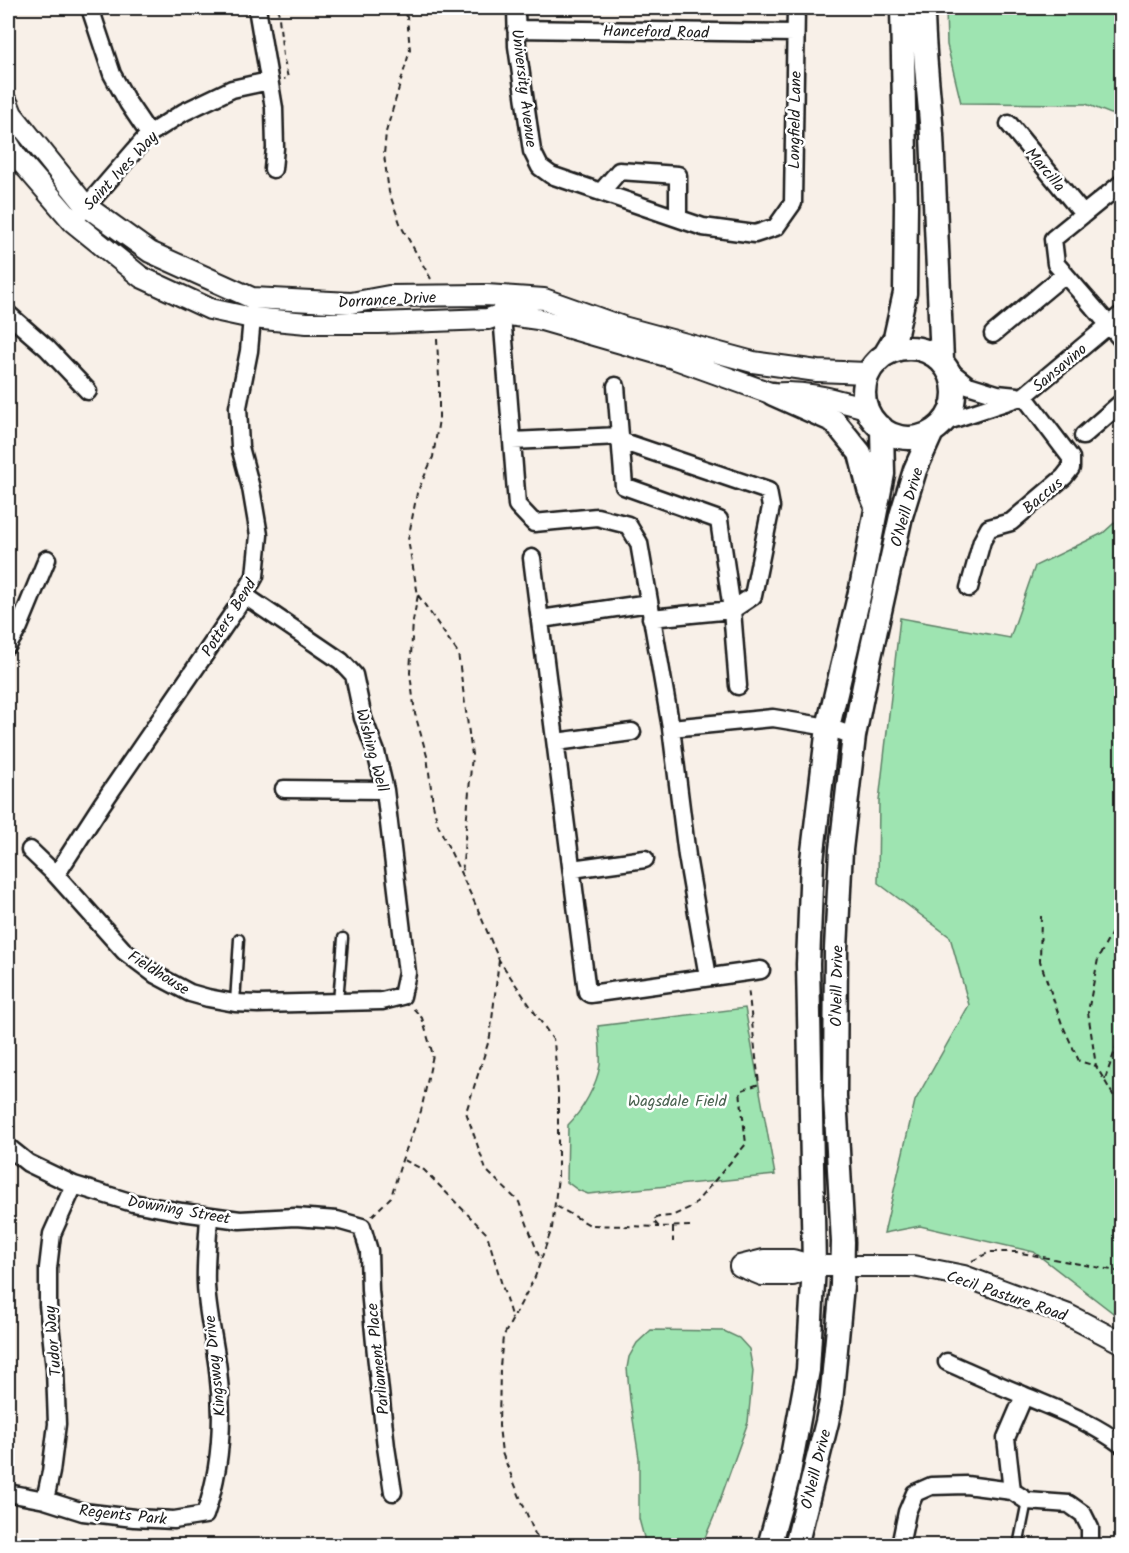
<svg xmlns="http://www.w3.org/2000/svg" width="1129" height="1553" font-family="Kalam,sans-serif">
<rect width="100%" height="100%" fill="#f8f0e8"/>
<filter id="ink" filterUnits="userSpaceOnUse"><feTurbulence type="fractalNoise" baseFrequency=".0167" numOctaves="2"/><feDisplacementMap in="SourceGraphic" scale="12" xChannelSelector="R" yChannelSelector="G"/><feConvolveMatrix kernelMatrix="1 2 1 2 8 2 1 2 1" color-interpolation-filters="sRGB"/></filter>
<g filter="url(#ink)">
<!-- green -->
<path fill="#9ee4b1" stroke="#5d8066" stroke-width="1.5" d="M946,8H1121V118L1086,104L961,103L947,45Z
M1121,517V1319L1034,1252L920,1226L884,1233L915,1101L969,1005L950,937L878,883L879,801L900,618L1010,638L1035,566L1103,533Z
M745,1008L775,1175L588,1194L578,1190L567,1182L568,1125C582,1111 597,1085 600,1065C601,1053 599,1039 598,1026Z
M651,1330L724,1331L739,1338L749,1349L753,1371L748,1422L715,1514L702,1545H646L639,1519V1458L630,1400L627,1368L629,1357L637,1343Z"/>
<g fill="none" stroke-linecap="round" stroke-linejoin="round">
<!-- service casing -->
<g stroke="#1c1c1c" stroke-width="13">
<path id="service" d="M338,1002L343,938
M235,1003L239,939
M1018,1546L1027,1501"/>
</g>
<!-- minor casing -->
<g stroke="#1c1c1c" stroke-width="21">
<path id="minor" d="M90,8L112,74L128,103L149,134
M257,8L274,108L275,148L273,169
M516,8L517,46L532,151L540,167L551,175L703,227L755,234L776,227L793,203L796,8
M516,29L795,33
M1009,124L1083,214
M1122,183L1053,239L1056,264L1122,340
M601,192L619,171L678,175V218
M79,215L149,134L184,112L232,89L269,81
M501,302L517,505L534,523L597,517L628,525L639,543L671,728L687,856L708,977
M8,314L47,348L88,391
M993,334L1065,274
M949,370L968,385L997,394L1017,396
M616,386L620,436
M945,422L1024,396L1122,314
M1083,436L1122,402
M512,441L620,436L624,486L719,520L732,610L738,686
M621,441L768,491L771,507L753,596L732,610L651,618
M532,558L587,992L590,994L761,970
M969,588L982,541L989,528L1011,522L1064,477L1071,468V458L1024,396
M541,619L649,603
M8,645L19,627L47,559
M671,728L773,718L828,727L854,736
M556,742L632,732
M284,789L385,790
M30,850L56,875L124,951L156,975L190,993L208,998L235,1003L258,1004L382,1001L402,996L407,973L385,790L376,752L363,718L354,675L341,661L244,595
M572,869L645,859
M56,875L102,804L238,606L255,576L259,535L251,488L240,447L238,407L249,351L252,318
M8,1147L28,1163L74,1185L133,1203L182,1212L240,1220L295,1217L337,1220L362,1227L369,1251L370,1290L376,1354L386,1447L393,1492
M947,1362C972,1373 998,1385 1023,1395C1058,1410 1092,1422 1122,1445
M1012,1491L1006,1438L1024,1396
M8,1493L45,1500L83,1512L134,1518L174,1520L205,1515C221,1469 224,1419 218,1370C215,1342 207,1314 206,1284C205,1262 208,1239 209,1216
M45,1500L51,1472L57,1424L55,1369L48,1305V1268L52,1234L74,1185
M900,1546L907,1512L915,1493L931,1486L966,1485L1012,1491L1027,1501L1069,1504L1083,1514L1090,1528V1546"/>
</g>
<!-- tertiary casing -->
<g stroke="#1c1c1c" stroke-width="24">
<path id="tertiary" d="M8,104L12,114L86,206L150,252L252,298L351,303L389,296L486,295L544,299L623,327L753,362L817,371L867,373
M8,143L16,156L73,222L141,277L210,309L252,318L307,323H379L488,319L502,314L538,319L673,358L773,394C804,390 836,400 866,408
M740,1266L764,1260H793L814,1266H913L964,1276L1066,1314L1122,1343
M740,1266L762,1275H793L814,1266"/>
</g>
<!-- secondary casing -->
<g stroke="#1c1c1c" stroke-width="27">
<path id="secondary" d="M923,8C923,49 929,93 932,135C936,210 938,285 942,360
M864 393a45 45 0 1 1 90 0a45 45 0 1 1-90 0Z
M886,353L895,338L905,293L906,206L902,8
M773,394L834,421L860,453L869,489L876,506
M769,1546L788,1478L808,1370L814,1266L808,964L812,860L828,727L861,588L883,474L882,428
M795,1546L799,1534L827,1422L831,1402L842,1285L843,1242L835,1096L836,949L841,850L854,736L869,661L901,516L915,470L932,432"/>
</g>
<!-- path -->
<path stroke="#1c1c1c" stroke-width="2" stroke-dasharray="6 4.5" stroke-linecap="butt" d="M278,8L283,56L288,78L284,79
M397,8L407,17L410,50L386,132L384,155L389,192L401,226L431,279
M406,8L407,17
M437,339L439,378V419L433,457L417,493L408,540L418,595L413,621L410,673L415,714L427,756L433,804L438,825L479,912L499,960L554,1041L558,1092V1177L552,1228L535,1277L503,1337L500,1367L499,1426L502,1453L535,1534L546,1546
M418,595L458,653L472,755L462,875
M1122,913L1098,959L1088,1012L1096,1066L1122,1110
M1041,916L1040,961L1062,1024L1079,1061L1096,1066
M499,960L490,1037L466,1112L486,1170L519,1202L540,1259
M1105,1079L1122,1031
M404,1160L424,1170L487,1234L512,1319
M556,1206L590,1225L659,1227
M372,1216L391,1197L402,1160L421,1111L433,1055L422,1018L413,1008
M690,1226L659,1227L653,1220L659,1217L672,1216L693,1206L746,1144L740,1091L759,1084L748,987
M673,1227V1242
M972,1261L990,1252H1016L1122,1272"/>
<!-- service -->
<use href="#service" stroke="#fff" stroke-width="8"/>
<!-- minor -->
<use href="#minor" stroke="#fff" stroke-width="16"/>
<!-- tertiary -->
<use href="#tertiary" stroke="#fff" stroke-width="20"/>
<!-- secondary -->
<use href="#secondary" stroke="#fff" stroke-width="22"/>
</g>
</g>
<g text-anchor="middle" stroke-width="5" stroke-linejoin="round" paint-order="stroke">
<!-- street labels -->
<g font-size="16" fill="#1c1c1c" stroke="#fff">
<text transform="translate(656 31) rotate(1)" y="6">Hanceford Road</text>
<text transform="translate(525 88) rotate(83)" y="6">University Avenue</text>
<text transform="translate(794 120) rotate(-89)" y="6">Longfield Lane</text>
<text transform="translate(1046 169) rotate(50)" y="6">Marcilla</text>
<text transform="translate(120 170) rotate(-47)" y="6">Saint Ives Way</text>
<text transform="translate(387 299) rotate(-3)" y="6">Dorrance Drive</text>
<text transform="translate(1059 367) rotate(-40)" y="6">Sansavino</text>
<text transform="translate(1042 495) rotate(-40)" y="6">Baccus</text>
<text transform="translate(906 507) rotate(-74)" y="6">O'Neill Drive</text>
<text transform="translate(228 617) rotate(-58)" y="6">Potters Bend</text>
<text transform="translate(373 750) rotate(75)" y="6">Wishing Well</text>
<text transform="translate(159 972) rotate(32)" y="6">Fieldhouse</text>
<text transform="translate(836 986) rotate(-89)" y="6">O'Neill Drive</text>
<text transform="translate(179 1209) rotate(10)" y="6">Downing Street</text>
<text transform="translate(1007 1295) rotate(19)" y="6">Cecil Pasture Road</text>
<text transform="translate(52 1341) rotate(-95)" y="6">Tudor Way</text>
<text transform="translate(377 1359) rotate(-96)" y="6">Parliament Place</text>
<text transform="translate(214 1366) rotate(-96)" y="6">Kingsway Drive</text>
<text transform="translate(815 1469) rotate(-76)" y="6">O'Neill Drive</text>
<text transform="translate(123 1514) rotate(6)" y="6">Regents Park</text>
</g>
<!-- park labels -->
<g font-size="16" fill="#4a6250" stroke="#fff">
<text x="677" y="1106">Wagsdale Field</text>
</g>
</g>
<!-- margin -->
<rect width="1129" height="1553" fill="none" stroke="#fff" stroke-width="30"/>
<rect x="15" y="15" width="1099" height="1523" fill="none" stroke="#1c1c1c" stroke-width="2" filter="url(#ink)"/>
</svg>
